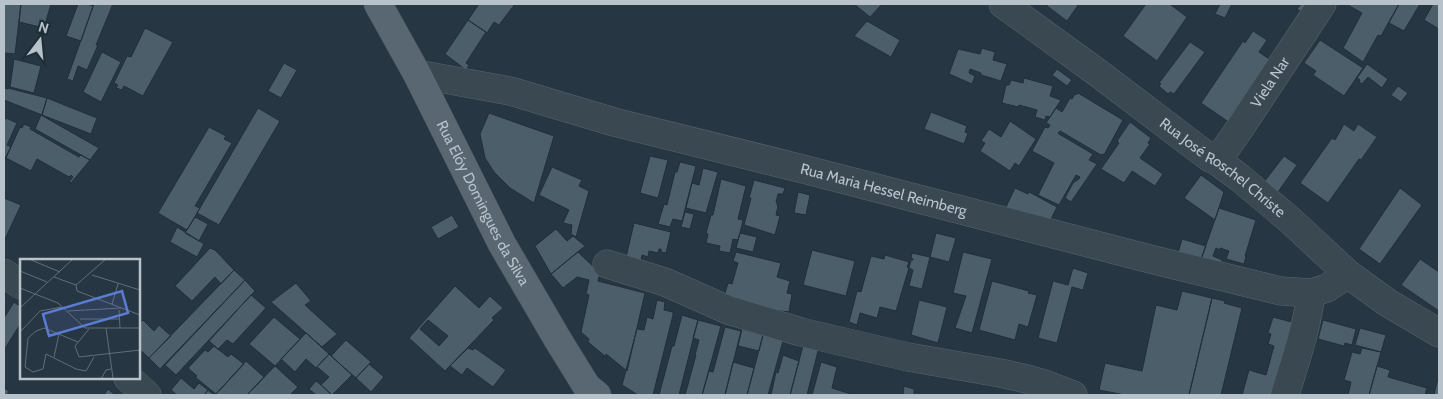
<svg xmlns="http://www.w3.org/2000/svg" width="1443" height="399" font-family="Cabin,sans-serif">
<rect width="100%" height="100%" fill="#263642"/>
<!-- building -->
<path fill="#4c5e6a" stroke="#212f39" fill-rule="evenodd" d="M4,4H21L15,54L4,53Z
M21,4H51L44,28L19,22Z
M78,4H87L93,6L81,41L66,36Z
M94,4H113L96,45H98L87,70L78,66L73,81L67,79Z
M479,4H515L499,25L494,22L487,33L468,20Z
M854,4H882L870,17Z
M1049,4H1079L1067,21L1047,6Z
M1146,4H1173L1171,5L1187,17L1157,61L1123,36Z
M1220,4H1232L1225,18L1215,14Z
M1301,4H1303L1311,9L1306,15L1297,9Z
M1349,4H1399L1381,36L1378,35L1363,62L1343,48L1362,13L1348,5Z
M1399,4H1420L1404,31L1389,23Z
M1433,4H1439V29L1424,20Z
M468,20L486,32L466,63L469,65L466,70L445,54Z
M867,21L900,40L891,57L854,36Z
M145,28L173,42L143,96L124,86L122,90L116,88L118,85L114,83L127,56L131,57Z
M1253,31L1267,40L1259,52L1275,63L1233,125L1201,103L1243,41L1245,43Z
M1320,40L1363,68L1344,96L1313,75L1316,71L1304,63Z
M1190,42L1205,52L1174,94L1170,92L1168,94L1159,86L1161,84L1159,83Z
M982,48L995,52L993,60L1007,64L1001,81L981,75V73L970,69L969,73L975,76L972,84L949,74L958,49L980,54Z
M102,52L121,62L101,102L83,92Z
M14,59L41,66L34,93L10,87Z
M284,63L297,70L281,98L268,91Z
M1367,64L1388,79L1382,88L1368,77L1362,84L1359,82L1360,80L1357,78Z
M1057,69L1072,80L1067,86L1052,75Z
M1024,78L1053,86L1050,96L1061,100L1050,117L1046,116L1045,120L1035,117L1037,110L1019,105L1018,107L1002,103L1006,85H1009L1011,80L1023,83Z
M1398,86L1408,93L1401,102L1391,95Z
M4,88L8,89V88L47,98L42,115L4,100Z
M1078,93L1123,120L1104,155L1102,154L1101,155L1060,131L1058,133L1059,134L1093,154L1089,160L1097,164L1071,202L1065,198L1073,183L1079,179L1080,177L1076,175L1059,205L1038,195L1054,163L1032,151L1045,127L1048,128L1050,125L1046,123L1056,108L1062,112L1070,98L1072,99L1075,94L1076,95Z
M47,98L97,118L91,134L42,115Z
M258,108L280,121L219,225L197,213Z
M931,112L967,126L965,132L968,133L964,144L924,129Z
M489,113L554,136L534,203L510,188L494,172L485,158L480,134Z
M41,115L99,148L90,160L35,129Z
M6,118L17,123L7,145L11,147L4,160V121Z
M1010,121L1036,139L1019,166L1015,163L1010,171L980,151L985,143L981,141L989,129L1001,137Z
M1130,122L1151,138L1148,143L1150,144L1140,158L1163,174L1155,186L1132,171L1124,183L1101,169L1119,143L1117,141Z
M24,124L31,127L30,129L79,157L81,155L90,160L71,183L69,182L73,177L71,175L69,177L37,159L31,171L6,158L20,127L22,128Z
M1344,124L1354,131L1358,124L1377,137L1361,160L1359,159L1328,203L1300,183L1332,138L1335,140Z
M209,127L226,136L224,139L232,143L195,206L200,208L187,230L158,213Z
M650,156L668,160L658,198L640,193Z
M1284,156L1297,165L1278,192L1264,182Z
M680,162L696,166L682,221L673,219L670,227L658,224L664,204L667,205L675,172H677Z
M552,167L582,180L579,186L589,191L576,237L571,234L572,225L563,223L569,210L539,195Z
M703,168L718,172L706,213L686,208L692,183L699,185Z
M1201,175L1224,192L1215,220L1184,198Z
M721,179L746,186L738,219L743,220L742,225L738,240L733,239L730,253L719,251L720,246L706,243L708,234L706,233L711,215H713Z
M754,180L785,188L783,194H778L776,202L777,203V205L778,206L776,215L780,216L775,235L744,225L751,198H749Z
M1015,188L1028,194L1029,192L1057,207L1049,223L1005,209Z
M1400,188L1422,205L1380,264L1359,249Z
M798,192L810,195L806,215L794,213Z
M4,198L21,205L5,239H4Z
M1219,208L1256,220L1245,256H1246L1244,264L1226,259L1229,251L1220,248V250L1216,248L1213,256L1222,260V263L1201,259Z
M685,212L694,214L690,229L681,227Z
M452,215L459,227L438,239L431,227Z
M195,217L208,224L199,241L185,233Z
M634,223L671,232L666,253L661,252V249H659L658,253L649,251L648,257L642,255L639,270L624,266Z
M177,227L204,244L197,257L170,242Z
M556,229L567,241L573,236L585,246L551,274L535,246Z
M740,233L757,237L753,252L736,248Z
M936,233L956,238L949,262L930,257Z
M1182,239L1206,246L1201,259L1178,253Z
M210,248L215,250L234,270L221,284L215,277L192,301L175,286Z
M812,250L855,261L846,296L803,285Z
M578,252L600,273L598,281L645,293L627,371L606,354V357L588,342L589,339L581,332L589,295L586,294L589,280L577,277L563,288L551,274Z
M736,252L781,263L777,277L790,281L787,293L792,294L789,312L753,307L723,300L728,283L732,284L738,263L733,261Z
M963,252L992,259L972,333L955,328L966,296L953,293Z
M912,253L930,257L922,289L909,286L913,270L909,268L911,260H913V259L911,258Z
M885,255L909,262L907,267L909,268L896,311L880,307L877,318L860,313L857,325L849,322L857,291L861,292L871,256L884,259Z
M1420,259L1439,272V311L1401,285Z
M1073,268L1088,273L1083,290L1072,287L1057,343L1038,338L1053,281L1068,285Z
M234,270L245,280L160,369L149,358Z
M245,280L255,291L176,375L165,365Z
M992,281L1029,291L1028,293L1037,295L1028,327L1019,324L1015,340L979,330Z
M296,283L311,301L305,305L337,334L322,347L271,302Z
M455,286L479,308L490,296L503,308L492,318L494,320L445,371L409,338ZM428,320L448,336L439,346L420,329Z
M1182,291L1212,298L1189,395H1125L1099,390L1105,363L1142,371L1156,305L1177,310Z
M251,295L266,308L233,344L227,340L218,349L209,341Z
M1212,298L1225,301L1224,303L1242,308L1221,395H1189Z
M657,300L665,302L664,310L673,312V315L653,395H638L622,385L637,329L644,330L647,317L653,319Z
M919,300L947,307L938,343L911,335Z
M14,302L21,307V323L4,350V318Z
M682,315L698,320L679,395H659L672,346H674Z
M274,317L300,339L275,366L249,344Z
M1273,317L1299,324L1280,395H1242L1249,370L1266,375L1274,346L1268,344L1271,334L1268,333Z
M143,320L154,331L159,325L171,336L149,358L139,349V324Z
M698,320L721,326L702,395H685L696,355H695L699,340L693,338Z
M1323,320L1356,329L1352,345L1345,343L1344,346L1318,339Z
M725,327L741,331L725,395H702L709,371L713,372Z
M1360,328L1386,335L1381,352L1355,345Z
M742,329L763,335L759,351L738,346Z
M306,333L329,354L316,368L306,359L295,372L281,359Z
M763,335L783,341L768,395H747Z
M805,338L820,343L807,395H790Z
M346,340L371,362L356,378L331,356Z
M214,346L228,357L231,354L244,364L216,394L195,377L197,376L188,368L205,350L208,352Z
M468,348L473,350L475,348L506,370L493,387L467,368L462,375L450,366Z
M1362,348L1381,352L1369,395H1348L1351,382L1344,380L1352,352L1360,354Z
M329,354L352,375L332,395L321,385L329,377L317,367Z
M783,355L799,361L790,395H771L776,372L778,373Z
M246,361L264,377L247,395H215Z
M733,362L754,368L747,395H725Z
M821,362L837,367L832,388L854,395H812Z
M369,364L384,377L371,392L356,378Z
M275,366L298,387L290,395H247Z
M1377,366L1390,370L1388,377L1427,388L1425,395H1369Z
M1439,375V395H1438L1434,394Z
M181,378L194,389L199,383L208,390L204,395H177L171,390Z
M316,381L321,385L332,395H316L309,389Z
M904,386L914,389V395H903Z
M4,388L9,391L7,395H4Z
M108,389L115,395H104Z
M208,390L214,395H204Z"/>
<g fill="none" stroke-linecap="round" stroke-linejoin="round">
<!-- minor casing -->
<g stroke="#58656f" stroke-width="29">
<g id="minor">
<path id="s1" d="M1003,4L1098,73L1210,158L1217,161L1240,178L1290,220L1348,274L1388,303L1439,333"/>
<path id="s2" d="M417,74L510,91L614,122L807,170L1150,259L1281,291L1311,293L1327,288L1348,274"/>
<path id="s3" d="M1217,161L1240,128L1322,4"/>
<path d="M607,264L665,282L728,310L801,332L908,357L1000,373L1027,379L1047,385L1073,395"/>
<path d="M4,273L21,285"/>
<path d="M128,378L147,395"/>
<path d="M1285,395C1295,362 1307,328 1311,293"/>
</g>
</g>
<!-- major casing -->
<g stroke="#44515b" stroke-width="29">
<g id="major">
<path id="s4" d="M378,4L417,74L502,244L558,340L587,387L597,395"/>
</g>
</g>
<!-- minor -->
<use href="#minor" stroke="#3a4851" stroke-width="28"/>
<!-- major -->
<use href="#major" stroke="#586771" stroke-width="28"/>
</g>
<g text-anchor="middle" stroke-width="4" stroke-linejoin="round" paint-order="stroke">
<!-- street labels -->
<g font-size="15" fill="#b7c2cb" stroke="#1f2d37">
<text dy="5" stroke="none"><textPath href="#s3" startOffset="95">Viela Nar</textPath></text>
<text dy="5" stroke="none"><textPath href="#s1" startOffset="274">Rua José Roschel Christe</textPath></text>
<text dy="5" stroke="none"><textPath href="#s2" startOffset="481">Rua Maria Hessel Reimberg</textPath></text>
<text dy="5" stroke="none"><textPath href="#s4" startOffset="225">Rua Elóy Domingues da Silva</textPath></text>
</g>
</g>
<!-- overview -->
<g transform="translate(20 259)">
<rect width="120" height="120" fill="#263642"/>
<path fill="none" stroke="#606e79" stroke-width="1" d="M9,0L40,13M0,12L27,23M72,16L120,31M34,18L56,26M56,26L57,32L120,56M56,26L86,0M0,29L15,35L53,0M92,45L98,25M0,49L15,35L38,44L65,69H120M99,51L100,69M48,52L101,49M60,60H99M86,69L93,119M69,70L55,87L59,98L120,91M0,73L20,52L42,48M58,83L24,69L16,72L8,79L5,108L13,113L23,110L26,95L56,110L66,112L74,98M34,98L39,75M81,120L86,111L91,110"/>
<path fill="#5b7cd3" fill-opacity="0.15" stroke="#5b7cd3" stroke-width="2.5" d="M102,32L108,54L29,77L23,55Z"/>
<rect width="120" height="120" fill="none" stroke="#b7c2cb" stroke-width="2.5"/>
</g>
<!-- border -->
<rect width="1443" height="399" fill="none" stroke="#b7c2cb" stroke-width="10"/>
<!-- north arrow -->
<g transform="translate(40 40) rotate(16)" stroke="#1f2d37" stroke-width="4" paint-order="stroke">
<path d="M0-4L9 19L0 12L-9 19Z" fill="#b7c2cb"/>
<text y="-8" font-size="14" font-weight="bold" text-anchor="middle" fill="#b7c2cb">N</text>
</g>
</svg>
